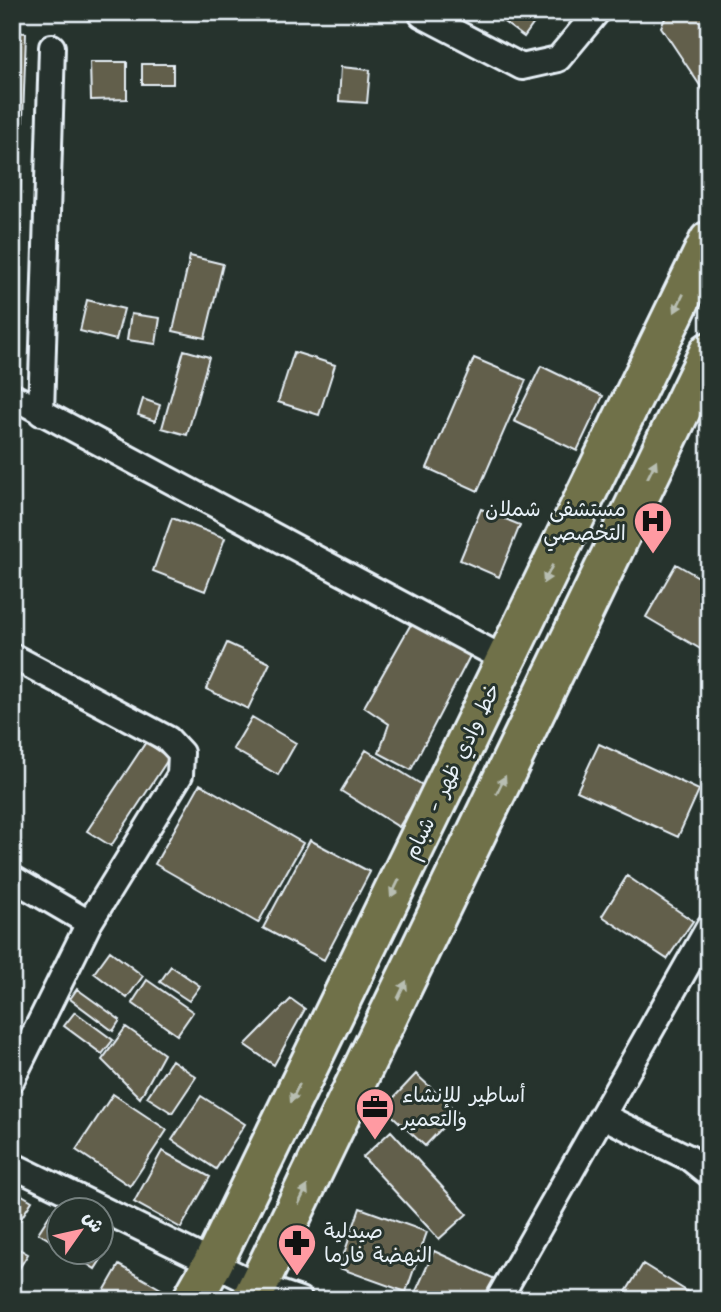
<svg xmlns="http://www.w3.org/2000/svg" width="721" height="1312" font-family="Kalam,'Playpen Sans Arabic',sans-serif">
<rect width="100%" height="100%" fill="#26332d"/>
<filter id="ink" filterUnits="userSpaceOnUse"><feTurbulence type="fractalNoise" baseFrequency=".0143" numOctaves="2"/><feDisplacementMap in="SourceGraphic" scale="14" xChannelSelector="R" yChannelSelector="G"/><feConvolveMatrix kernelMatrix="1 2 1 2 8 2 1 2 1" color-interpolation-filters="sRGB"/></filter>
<g filter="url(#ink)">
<!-- building -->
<path fill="#625e4b" stroke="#e8f1f8" stroke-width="2" d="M494,12H534L539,16L524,37L493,14Z
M668,12H709V99L661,27Z
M12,32L26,33L15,350L12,348Z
M90,62H127V99L91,100Z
M142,64H173V84H142Z
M341,67L370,70L367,103L339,101Z
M190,256L223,264L205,338L173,331Z
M87,300L124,309L116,340L80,331Z
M131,314L160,318L156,344L127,340Z
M184,350L209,357L187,435L162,428Z
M294,352L335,365L319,415L278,402Z
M474,358L526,380L478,491L427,468Z
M541,366L603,396L577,451L514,421Z
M143,399L160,405L155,421L138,415Z
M481,509L520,525L499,577L460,560Z
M172,518L225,538L205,591L153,571Z
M676,564L709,583V654L646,617Z
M415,617L471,654L411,770L379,753L389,724L364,707Z
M227,643L270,663L248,709L206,689Z
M252,717L296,743L278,775L233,749Z
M146,742L169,758L111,846L87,831Z
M599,744L699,790L678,837L577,791Z
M366,750L424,786L399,827L341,791Z
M200,784L303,843L258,923L155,864Z
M310,840L370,872L324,960L263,928Z
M627,876L693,921L667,959L602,916Z
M110,951L143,976L127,998L94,973Z
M171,966L200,986L189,1001L160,982Z
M147,980L193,1012L177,1035L132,1003Z
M77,989L120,1020L113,1031L70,999Z
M291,999L305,1009L274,1065L245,1045Z
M75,1012L113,1040L102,1054L64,1026Z
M126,1027L164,1054L140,1098L102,1060Z
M172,1060L196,1077L172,1113L147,1097Z
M416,1074L457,1112L425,1146L384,1108Z
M113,1094L167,1130L130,1186L76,1150Z
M201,1096L245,1124L216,1169L172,1140Z
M391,1131L467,1214L439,1239L363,1157Z
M162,1151L210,1177L181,1228L134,1202Z
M12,1189L32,1201L12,1233Z
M360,1208L427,1232L406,1292L339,1268Z
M51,1213L60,1218V1246L38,1233Z
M12,1245L28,1254L12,1280Z
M102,1246L107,1250L95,1269L69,1252H102Z
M434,1251L495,1279L486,1300H412Z
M643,1264L701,1300H621Z
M119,1265L161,1289L154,1300H99Z"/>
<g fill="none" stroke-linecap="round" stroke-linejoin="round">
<!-- street casing -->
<g stroke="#e8f1f8" stroke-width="30">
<path id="street" d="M422,15L522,67L558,59L597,12
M12,396L506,660
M41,413L52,47
M12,656L168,739L181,753L180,775L89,923L12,1079
M12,878L89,923
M609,1119L689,1158L709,1174
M12,1165L259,1286L300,1300
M498,1300L709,927"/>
</g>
<!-- primary casing -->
<g stroke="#e8f1f8" stroke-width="44">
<path id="primary" d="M192,1300L213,1263L709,241
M251,1300L709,352"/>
</g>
<!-- street -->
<use href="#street" stroke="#26332d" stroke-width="24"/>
<!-- primary -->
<use href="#primary" stroke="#6f714a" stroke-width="38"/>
</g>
<!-- one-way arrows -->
<defs><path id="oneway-solid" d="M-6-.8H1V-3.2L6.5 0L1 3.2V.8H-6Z" transform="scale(1.75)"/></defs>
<g fill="#b8beb2">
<use href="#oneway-solid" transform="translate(679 303) rotate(116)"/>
<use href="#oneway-solid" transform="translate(652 469) rotate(-64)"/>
<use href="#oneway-solid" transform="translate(548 574) rotate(116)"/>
<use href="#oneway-solid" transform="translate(501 785) rotate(-64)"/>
<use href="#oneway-solid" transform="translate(395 888) rotate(116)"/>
<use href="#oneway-solid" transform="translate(402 990) rotate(-64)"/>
<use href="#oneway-solid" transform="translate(295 1093) rotate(116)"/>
<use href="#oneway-solid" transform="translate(303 1195) rotate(-64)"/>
</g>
</g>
<!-- icons -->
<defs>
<g id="hospital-pin" transform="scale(2.0125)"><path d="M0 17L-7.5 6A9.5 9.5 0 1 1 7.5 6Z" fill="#ff9aa2" stroke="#26332d"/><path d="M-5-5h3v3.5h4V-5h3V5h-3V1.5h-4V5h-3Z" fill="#111"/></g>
<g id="office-pin" transform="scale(2.0125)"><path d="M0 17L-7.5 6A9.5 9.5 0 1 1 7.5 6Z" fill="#ff9aa2" stroke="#26332d"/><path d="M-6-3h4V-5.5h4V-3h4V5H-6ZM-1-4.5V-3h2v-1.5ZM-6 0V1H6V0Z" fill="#111"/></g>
<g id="pharmacy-pin" transform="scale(2.0125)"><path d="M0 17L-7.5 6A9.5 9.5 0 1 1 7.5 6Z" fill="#ff9aa2" stroke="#26332d"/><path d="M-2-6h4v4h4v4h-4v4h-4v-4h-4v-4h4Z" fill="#111"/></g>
</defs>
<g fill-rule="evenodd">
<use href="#hospital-pin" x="653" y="521"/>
<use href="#office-pin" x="375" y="1107"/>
<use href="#pharmacy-pin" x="297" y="1243"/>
</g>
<g text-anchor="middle" stroke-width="6" stroke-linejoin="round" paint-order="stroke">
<!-- poi labels -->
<g font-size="21" fill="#e8f1f8" stroke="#26332d" text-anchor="start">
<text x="626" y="516" text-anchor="end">مستشفى شملان<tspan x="626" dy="24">التخصصي</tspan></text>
<text x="402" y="1102">أساطير للإنشاء<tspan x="402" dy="24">والتعمير</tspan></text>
<text x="324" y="1238">صيدلية<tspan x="324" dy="24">النهضة فارما</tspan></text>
</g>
<!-- street labels -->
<g font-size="21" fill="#e8f1f8" stroke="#26332d">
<text transform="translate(452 771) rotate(-64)" y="7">خط وادي ظهر - شبام</text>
</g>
</g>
<!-- margin -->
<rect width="721" height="1312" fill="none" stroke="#26332d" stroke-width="42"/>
<rect x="21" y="21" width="679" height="1270" fill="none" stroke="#e8f1f8" stroke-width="2.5" filter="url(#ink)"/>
<!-- north arrow -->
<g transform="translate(80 1231) rotate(56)"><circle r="33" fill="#26332d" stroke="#747f7e" stroke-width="2"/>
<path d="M0-5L12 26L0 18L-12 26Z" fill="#ff9aa2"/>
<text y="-10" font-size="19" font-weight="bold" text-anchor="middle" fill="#e8f1f8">ش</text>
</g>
</svg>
